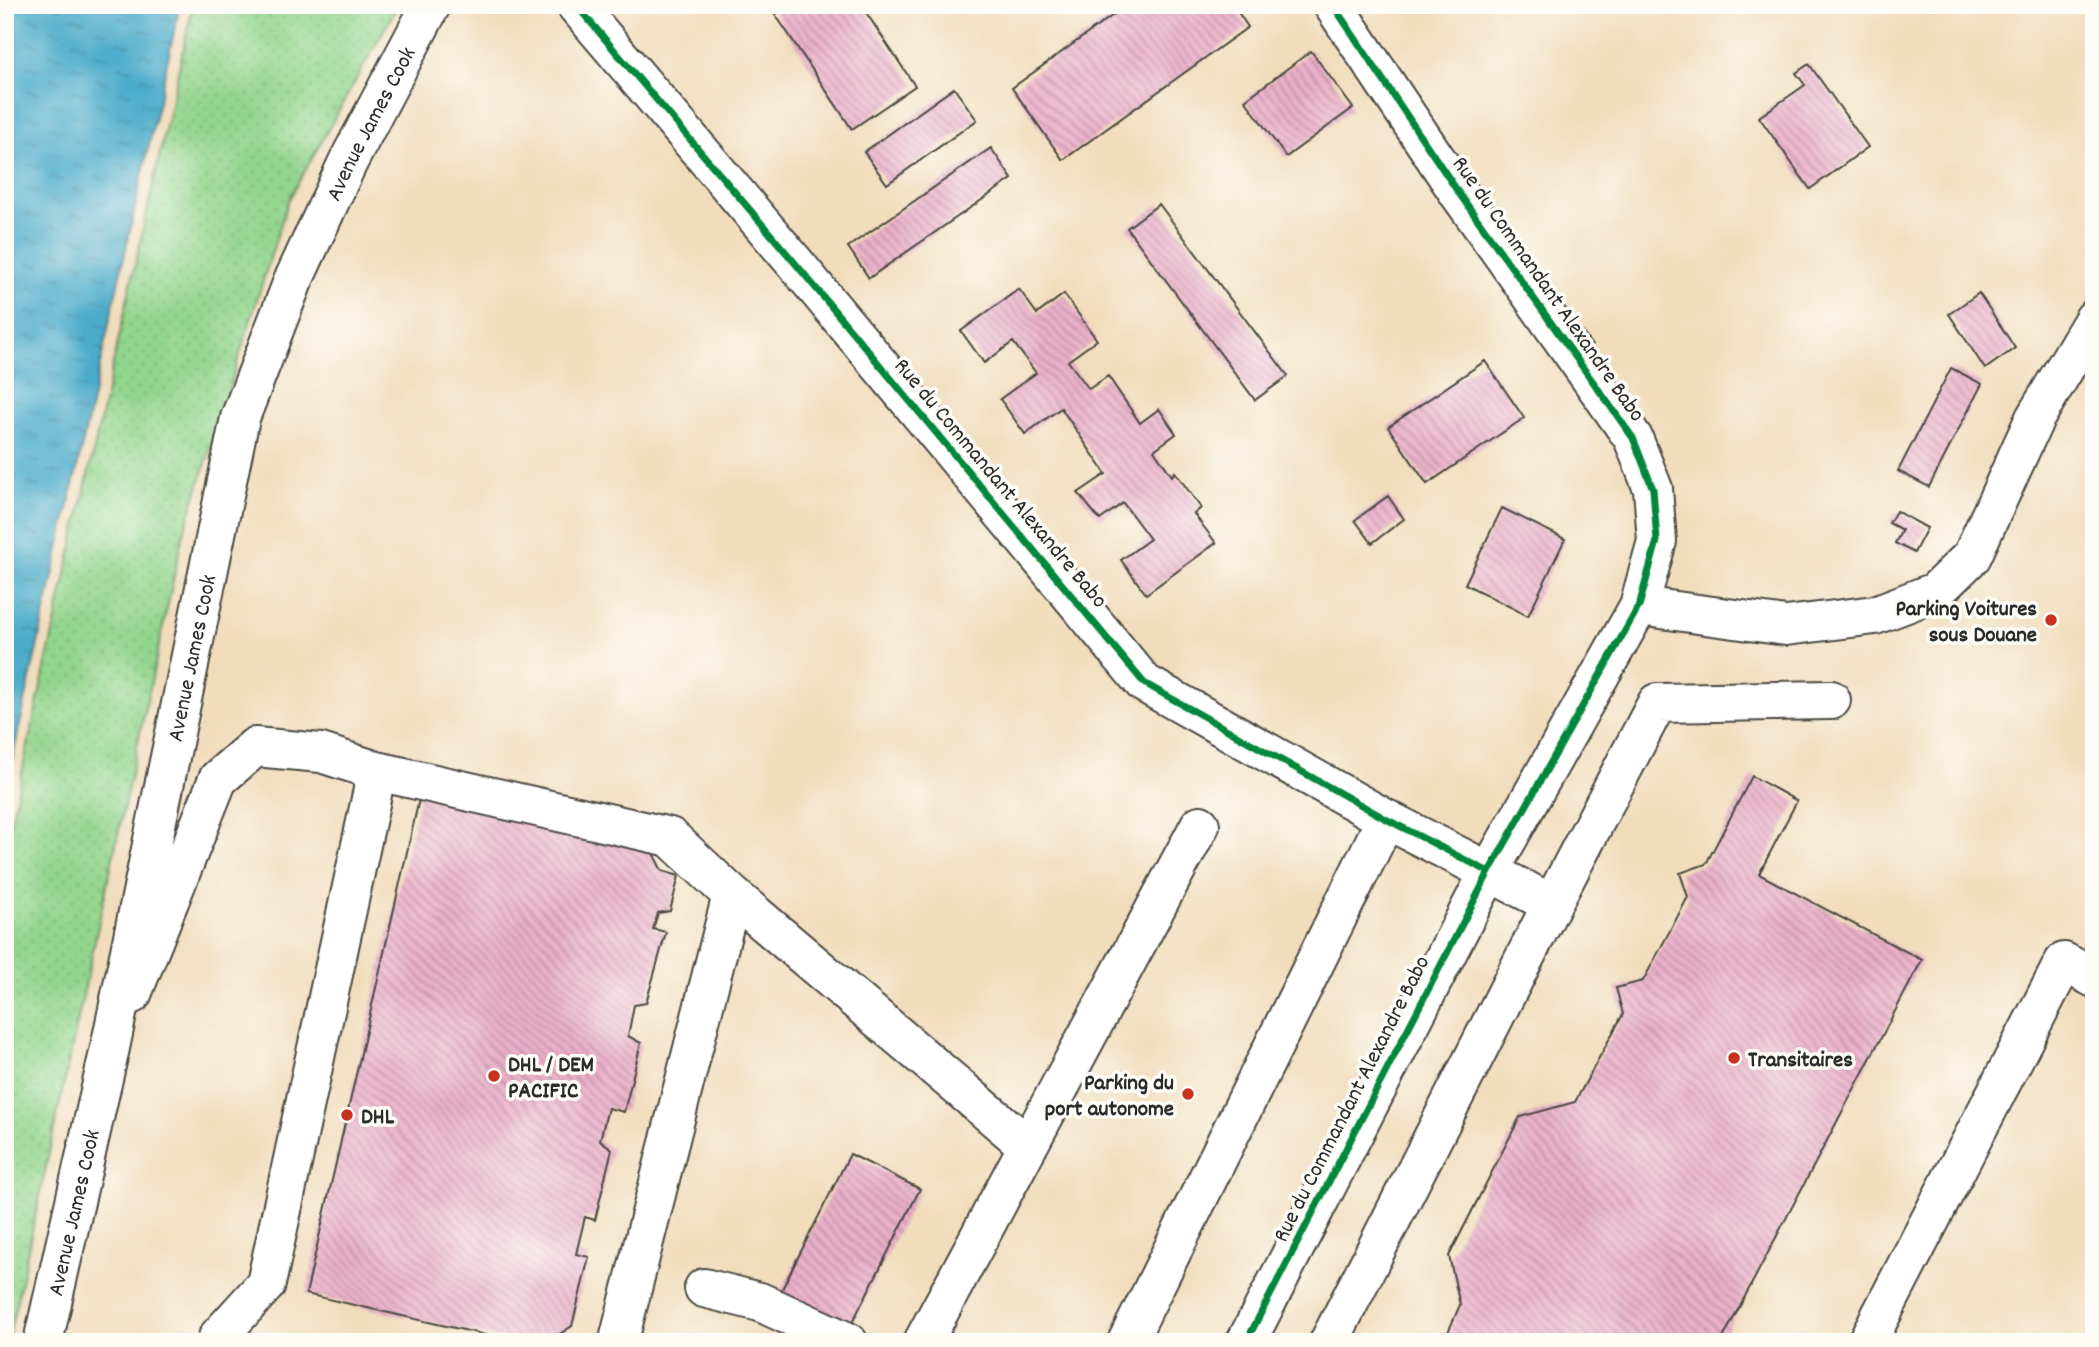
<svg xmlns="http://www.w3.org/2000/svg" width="2099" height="1347" font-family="Dekko,sans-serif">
<defs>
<pattern id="grass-dots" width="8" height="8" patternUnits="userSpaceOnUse" patternTransform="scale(1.75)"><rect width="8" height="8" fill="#92d58c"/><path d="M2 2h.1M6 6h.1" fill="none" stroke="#7eb779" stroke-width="1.8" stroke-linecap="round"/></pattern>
<pattern id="water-ripples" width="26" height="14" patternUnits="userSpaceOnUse" patternTransform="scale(1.75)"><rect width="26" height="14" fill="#4bacca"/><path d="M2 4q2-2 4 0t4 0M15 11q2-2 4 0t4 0" fill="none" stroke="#3f8ca4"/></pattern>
<pattern id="building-back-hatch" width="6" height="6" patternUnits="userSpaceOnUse" patternTransform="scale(1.75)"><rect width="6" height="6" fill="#eab0c9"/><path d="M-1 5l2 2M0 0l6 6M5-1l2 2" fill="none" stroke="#be8fa3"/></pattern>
</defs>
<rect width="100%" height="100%" fill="#fdfcf7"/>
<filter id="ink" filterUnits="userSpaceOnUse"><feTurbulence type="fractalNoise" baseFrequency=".0143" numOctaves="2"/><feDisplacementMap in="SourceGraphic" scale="14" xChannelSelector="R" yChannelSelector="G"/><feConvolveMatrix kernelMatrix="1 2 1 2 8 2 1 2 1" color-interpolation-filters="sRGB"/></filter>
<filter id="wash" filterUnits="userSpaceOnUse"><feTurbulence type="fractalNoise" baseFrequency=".00686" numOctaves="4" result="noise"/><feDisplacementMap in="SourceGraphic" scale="28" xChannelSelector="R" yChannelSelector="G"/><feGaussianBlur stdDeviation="1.57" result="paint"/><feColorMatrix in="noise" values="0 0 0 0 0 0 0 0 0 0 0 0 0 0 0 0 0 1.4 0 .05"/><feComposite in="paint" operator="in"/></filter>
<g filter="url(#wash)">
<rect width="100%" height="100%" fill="#f1ddbc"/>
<!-- grass -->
<path fill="url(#grass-dots)" stroke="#5e805c" stroke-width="2" d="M193,5H398L288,201L182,539L8,1342H5V848Z"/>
<!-- water -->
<path fill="url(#water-ripples)" stroke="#3b6c7a" stroke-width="2" d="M5,5H180L5,792Z"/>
<g id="blocks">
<!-- building -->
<path fill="url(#building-back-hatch)" d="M769,5H861L915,86L852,129Z
M1127,5H1233L1248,27L1063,160L1012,88Z
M1311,51L1353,108L1286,157L1245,100Z
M1809,64L1868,147L1810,189L1759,117L1805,85L1796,73Z
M954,88L977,120L887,184L864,152Z
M991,148L1012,179L869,278L848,247Z
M1159,204L1288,376L1255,400L1127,228Z
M1019,289L1037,314L1064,294L1097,340L1068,361L1089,389L1108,376L1140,423L1159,409L1176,434L1154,450L1172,476L1175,472L1201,508L1194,514L1216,543L1146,594L1121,560L1150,539L1123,503L1100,520L1078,493L1106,474L1061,408L1025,434L1000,399L1036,373L1013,342L984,363L961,331Z
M1979,293L2015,348L1985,369L1949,314Z
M1485,361L1524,418L1427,484L1388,427Z
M1951,368L1982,384L1929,487L1898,471Z
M1388,496L1404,519L1372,543L1355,520Z
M1502,508L1565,539L1528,616L1465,584Z
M1896,511L1927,528L1914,553L1895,543L1902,530L1889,523Z
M1752,776L1797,801L1759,874L1922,960L1721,1342H1430L1446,1337L1460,1305L1449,1256L1520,1117L1575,1102L1623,1014L1616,988L1643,981L1688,897L1680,873L1706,864Z
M420,795L650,847L662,871L679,876L670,911L658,913L653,929L666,932L646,1003L634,1005L628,1036L641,1043L624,1112L608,1108L600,1140L612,1149L595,1220L585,1217L576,1254L589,1257L572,1326L547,1342H516L306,1294Z
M850,1154L920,1189L849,1329L780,1293Z"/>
</g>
</g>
<g filter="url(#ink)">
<use href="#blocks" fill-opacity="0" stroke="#494641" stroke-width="2"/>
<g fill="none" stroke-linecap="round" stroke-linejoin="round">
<!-- minor casing -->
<g stroke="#494641" stroke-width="42">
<path id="minor" d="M576,5L795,263L1144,683L1386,819L1552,904
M1639,606L1786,626L1875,615L1935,592L1972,556L2035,418L2094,319
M132,994L218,779L255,747L321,753L377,771L670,837L732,895
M704,1288L760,1302L848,1342
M620,1336L732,895L1028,1146
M217,1342L218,1337L266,1284L377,771
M923,1342L1200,825
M1127,1342L1386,819
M1246,1342L1489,872L1639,606L1657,541L1653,489L1633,438L1458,192L1333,5
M1329,1342L1552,904L1657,703L1831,700
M1867,1342L2064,962L2094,978"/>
</g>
<!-- major casing -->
<g stroke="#494641" stroke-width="42">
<g id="major">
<path id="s1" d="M43,1342L110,1048L240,418L293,281L348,162L431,5"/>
</g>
</g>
<!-- minor -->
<use href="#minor" stroke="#fff" stroke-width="38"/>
<!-- major -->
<use href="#major" stroke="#fff" stroke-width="38"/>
<!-- cycleway casing -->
<g stroke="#fdfcf7" stroke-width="11">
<path id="cycleway" d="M576,5L795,263L1144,683L1386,819L1489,872
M1246,1342L1489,872L1639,606L1657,541L1653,489L1633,438L1458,192L1333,5"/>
</g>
<!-- cycleway -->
<use href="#cycleway" stroke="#00873e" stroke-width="7"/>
</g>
</g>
<!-- markers -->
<g fill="#c8321e" stroke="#fdfcf7" stroke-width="2.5">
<circle cx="2051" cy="620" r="7"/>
<circle cx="1734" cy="1058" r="7"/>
<circle cx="494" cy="1076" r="7"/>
<circle cx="1188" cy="1094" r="7"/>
<circle cx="347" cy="1115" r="7"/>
</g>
<g text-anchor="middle" stroke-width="7" stroke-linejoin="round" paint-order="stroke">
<!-- street labels -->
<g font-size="23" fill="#2b2b2b" stroke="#fdfcf7">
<text dy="8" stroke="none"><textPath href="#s1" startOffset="1267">Avenue James Cook</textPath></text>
<text transform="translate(1550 288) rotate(55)" y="8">Rue du Commandant Alexandre Babo</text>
<text transform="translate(1002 482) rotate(50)" y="8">Rue du Commandant Alexandre Babo</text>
<text dy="8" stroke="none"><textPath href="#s1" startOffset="700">Avenue James Cook</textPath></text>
<text transform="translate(1350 1098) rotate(-63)" y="8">Rue du Commandant Alexandre Babo</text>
<text dy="8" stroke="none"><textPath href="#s1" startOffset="133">Avenue James Cook</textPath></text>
</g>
<!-- poi labels -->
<g font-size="23" font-weight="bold" fill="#2b2b2b" stroke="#fdfcf7" text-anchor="start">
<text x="2037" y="615" text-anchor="end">Parking Voitures<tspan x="2037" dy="26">sous Douane</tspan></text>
<text x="1748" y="1066">Transitaires</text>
<text x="508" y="1071">DHL / DEM<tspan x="508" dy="26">PACIFIC</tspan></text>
<text x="1174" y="1089" text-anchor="end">Parking du<tspan x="1174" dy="26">port autonome</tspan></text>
<text x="361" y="1123">DHL</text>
</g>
</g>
<!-- margin -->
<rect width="2099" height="1347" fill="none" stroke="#fdfcf7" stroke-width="28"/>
</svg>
